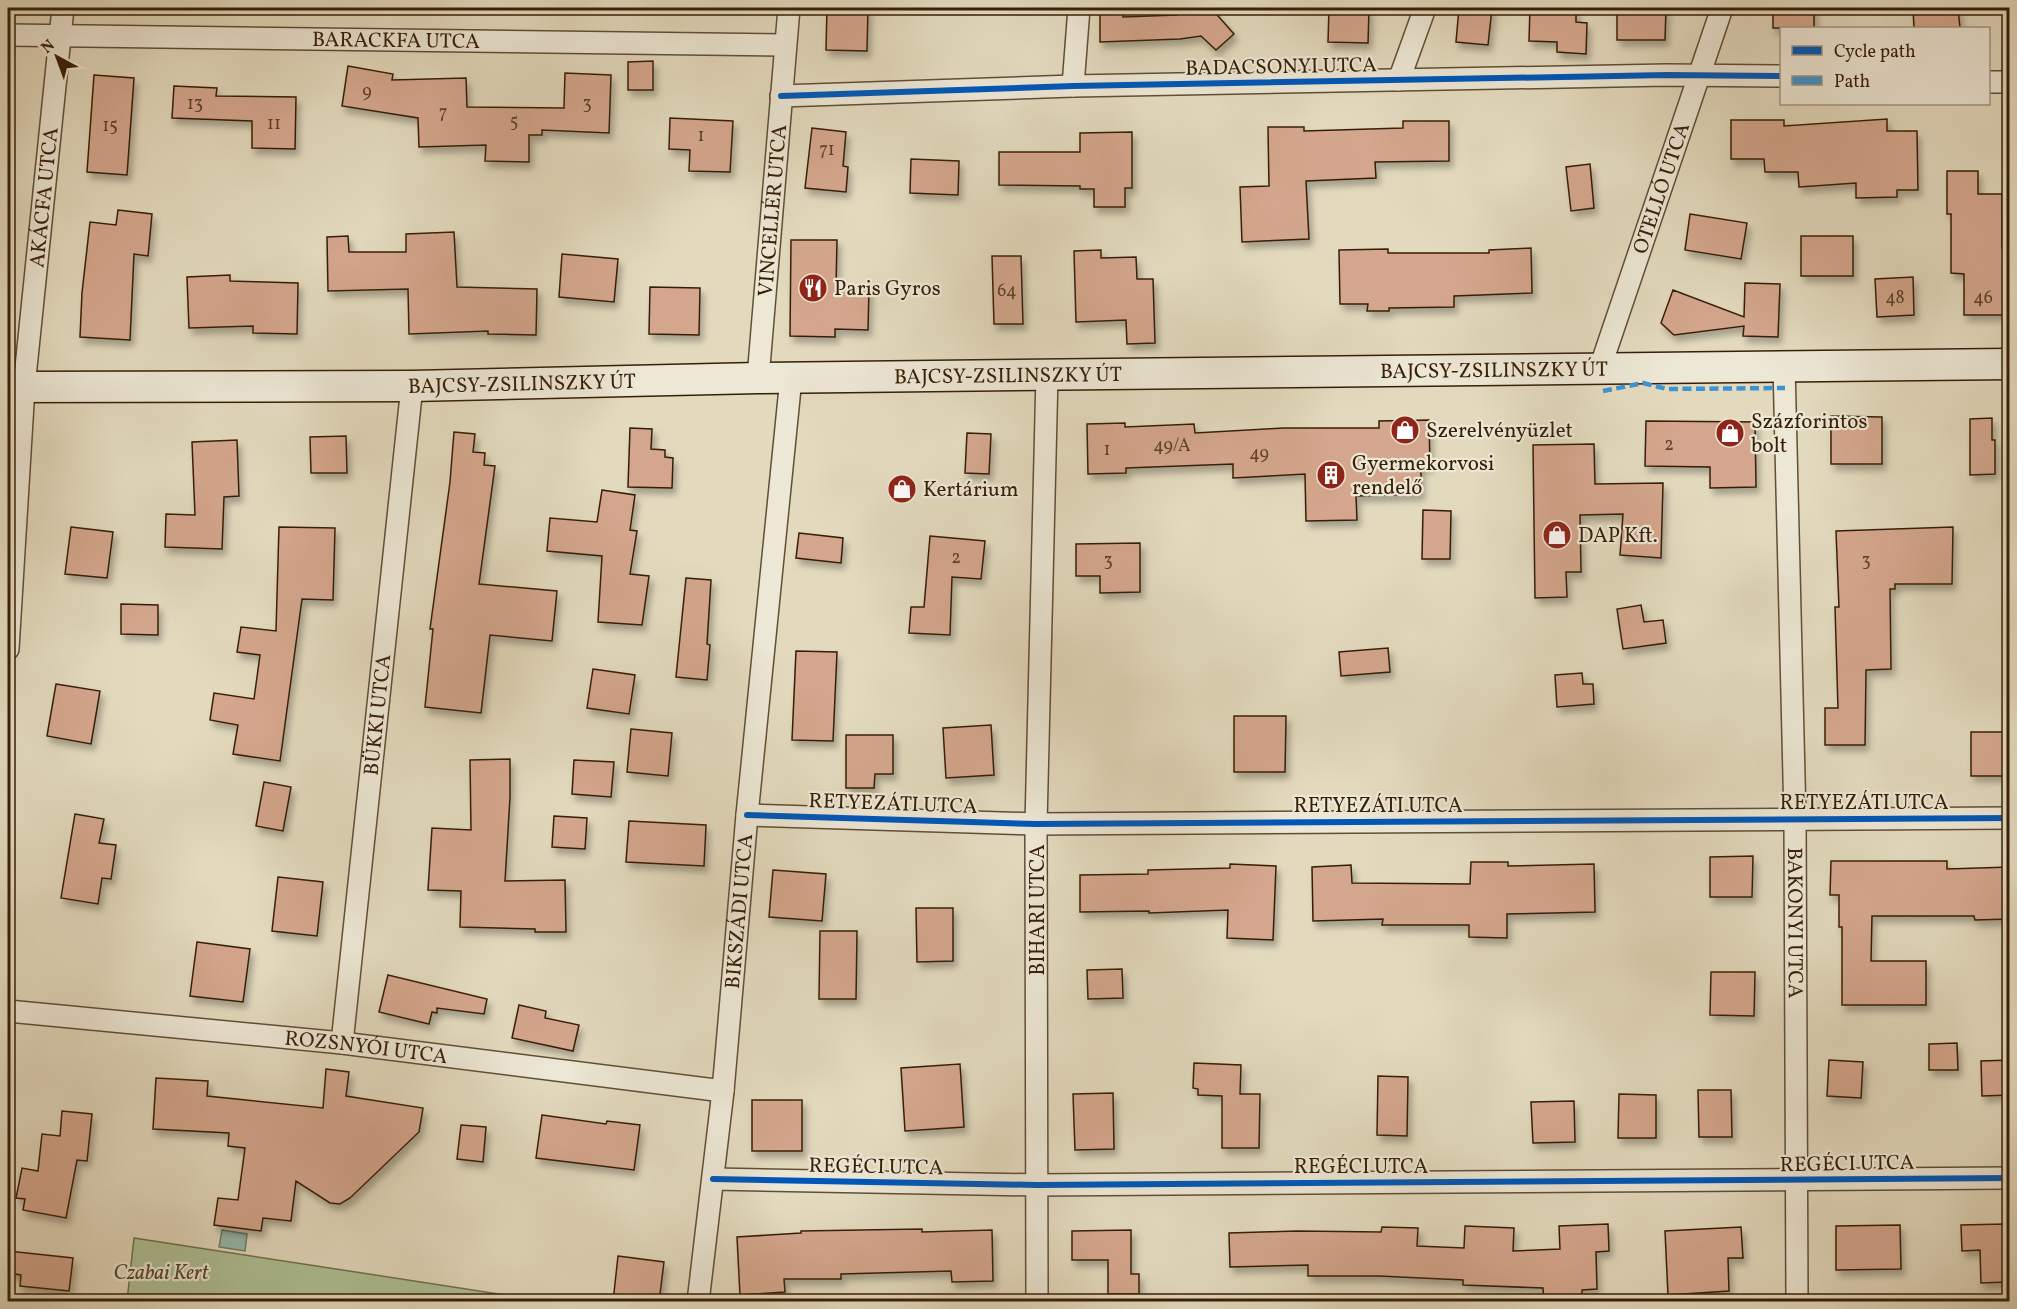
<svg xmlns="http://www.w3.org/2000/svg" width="2017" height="1309" font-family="Vollkorn,serif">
<defs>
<filter id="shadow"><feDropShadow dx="3.5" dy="6" stdDeviation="3" flood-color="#0004"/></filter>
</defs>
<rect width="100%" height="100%" fill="#e3dabe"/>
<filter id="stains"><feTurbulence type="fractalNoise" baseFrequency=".00333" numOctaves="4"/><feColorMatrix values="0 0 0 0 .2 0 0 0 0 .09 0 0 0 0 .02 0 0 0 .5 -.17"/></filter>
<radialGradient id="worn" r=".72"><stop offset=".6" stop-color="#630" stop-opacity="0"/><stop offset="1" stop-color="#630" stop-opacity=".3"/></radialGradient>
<!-- green -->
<path fill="#aec196" stroke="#72704e" stroke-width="1.5" d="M134,1238L545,1301H127Z"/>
<!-- water -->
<path fill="#96bbae" stroke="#707d6b" stroke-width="1.5" d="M222,1230L247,1234L245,1251L219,1247Z"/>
<!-- building -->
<path fill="#d4a68d" stroke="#361f07" stroke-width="1.5" filter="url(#shadow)" d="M827,8H868L867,51L826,50Z
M1100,8H1123V17L1177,15L1176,8H1211L1234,34L1216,50L1201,36L1180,39L1100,42Z
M1329,8H1369L1368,43L1328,42Z
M1459,8H1492L1488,45L1456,42Z
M1530,8H1576V22L1587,23L1586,54L1557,52V42L1529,41Z
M1617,8H1666L1665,40H1617Z
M1773,8H1814V28H1773Z
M1913,8H1958L1960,28H1914Z
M653,61V90H628V62Z
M348,66L393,74L392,80L466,78L467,107L564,108L565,73L611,75L609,133L542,130V135H529V162L485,161L486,145L419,147L418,118L342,106Z
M94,75L134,78L127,175L87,172Z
M174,86L217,88L216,96L296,97L295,149L252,148V121L172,118Z
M670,118L733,121L730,172L689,171L690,150L669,149Z
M1887,119V131H1917L1918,190H1897V197L1856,198V183L1799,187L1798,172H1765L1764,159H1731V120H1784V126Z
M1403,121H1449V161L1375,162L1376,178L1306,181L1309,239L1242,242L1240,187L1269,186L1268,127H1304V131L1403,128Z
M812,128L846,132L843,166L848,167L846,192L805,188Z
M1132,132V188H1125V207H1094V189H1080V186L999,185V152H1080V133Z
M911,159L959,161L958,195L910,193Z
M1590,164L1594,208L1571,211L1566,167Z
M1947,171H1978V194H2002V248H2010V278H2003V315H1964V274L1951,273V214H1947Z
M118,210L152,214L148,256L134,254L130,340L80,337L82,293L90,222L116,225Z
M1690,214L1747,223L1741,259L1685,250Z
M454,232L457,287L537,289L536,335L488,334V331L409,334L408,289L328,291L327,237L348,236L349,252H406V234Z
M1801,236H1853V276H1801Z
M791,240H837L836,288H869L868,330L835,329V337L790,336Z
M1531,248L1532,293L1454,296V307L1389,308V311H1367L1368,304H1340L1339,250L1388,249V253H1489V250Z
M1101,250V258L1136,257L1137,279H1153L1155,343L1127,344L1126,320L1076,322L1074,251Z
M562,254L618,259L614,302L559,297Z
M992,256H1021L1023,324H994Z
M230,275V281L298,283L297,334L253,333V326L189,328L187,277Z
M1913,277L1914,315L1877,317L1875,279Z
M1745,283L1780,284L1778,337L1743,336L1744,326L1674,335L1661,323L1673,290L1744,317Z
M650,287L700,288L699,335L649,334Z
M1831,416L1882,417V464H1831Z
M1992,418V440H1995V474L1970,475V419Z
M1429,420L1430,466H1421V494L1356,496L1357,520L1306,521L1305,474L1233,478V464L1126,468V473L1088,474L1087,424L1125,423V427L1194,424L1195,433L1284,428H1379V421Z
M1646,421L1755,422L1756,487L1710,488V467L1645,466Z
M630,428L652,429L651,449L665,450V457L673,458L672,488L628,487Z
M454,432L475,434L473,452L485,453L484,465L495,466L479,584L557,591L552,641L490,635L481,713L425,707L433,629H430L450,482Z
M967,433L991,434L989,474L965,473Z
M346,436L347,473H311L310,437Z
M237,440L239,496L224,497L222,549L165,547L166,514L195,515L192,442Z
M1594,444L1595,484L1663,483L1661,558L1620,555L1623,514L1580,515L1581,572H1566L1567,597L1535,598L1533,445Z
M602,490L635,495L630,530L637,531L630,574L649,576L642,625L598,622L602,556L547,551L550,518L597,522Z
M1423,510L1451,511L1450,559H1422Z
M71,527L113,532L107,578L65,574Z
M279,527L335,528L333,600L302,599L280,761L233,754L238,725L210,720L214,693L254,699L260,655L237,652L241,627L276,631Z
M1953,527L1952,584H1895V589H1890L1891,669L1866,670L1865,745H1825V708H1838L1835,607H1839L1836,531Z
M799,533L843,538L841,563L796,558Z
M930,536L985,541L981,579L952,577L950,635L909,633L911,607H924Z
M1140,543V592L1100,593V576H1076V544Z
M686,578L711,580L707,644L710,645L707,680L676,677Z
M121,604L158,605V635L121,634Z
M1641,605L1644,622L1663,620L1666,643L1623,649L1617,609Z
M1388,648L1390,672L1341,676L1339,652Z
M796,651L837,652L833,741L792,740Z
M593,669L635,675L629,714L587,708Z
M1582,673L1583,684H1593L1594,704L1557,707L1555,675Z
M56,684L100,691L91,744L47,736Z
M1234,716H1286L1285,772H1234Z
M991,725L994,775L946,778L943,728Z
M631,729L672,733L668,776L627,772Z
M1971,732H2010V776H1971Z
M846,735H893V774H875L874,788H846Z
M510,759V797L505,881L565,880L566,932H535V929L460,927L461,891L428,890L432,828L471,830L470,760Z
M574,760L614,762L611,797L572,794Z
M264,782L291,787L283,831L256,826Z
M75,814L104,819L99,843L116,845L111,879L102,878L98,904L61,898Z
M554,816L587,818L585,849L552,847Z
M629,821L706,825L704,866L626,862Z
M1753,856L1752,897H1710V857Z
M1831,861H1947V869L2010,867V919L1975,920L1974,916H1872L1871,961H1926V1005H1842V927H1839V895H1830Z
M1471,862H1508V866L1594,864L1595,912L1507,914V938L1469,937V925H1382L1383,919L1313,921L1312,867L1351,865L1352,883L1470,884Z
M1230,864L1276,866L1273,940L1227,938L1228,910L1149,913V911L1080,912V875L1148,874V870L1230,868Z
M773,870L826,874L822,921L769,917Z
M278,877L323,882L317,936L272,931Z
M916,908H953V961L917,962Z
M820,931H857L856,999H819Z
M197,942L250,949L243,1002L190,996Z
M1122,969L1123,998L1088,999L1087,970Z
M1711,972H1755L1754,1016L1710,1015Z
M388,975L487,999L484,1014L437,1008V1013L432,1012L429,1024L379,1012Z
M519,1005L546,1011L545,1018L579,1025L573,1051L512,1038Z
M1957,1043L1958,1070H1929V1044Z
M1829,1060L1863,1062L1861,1098L1827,1096Z
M2010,1060V1095L1982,1096L1981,1061Z
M1194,1063L1241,1065L1240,1094H1260L1259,1148H1222V1096L1198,1095V1089L1193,1088Z
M960,1064L964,1127L905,1131L901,1068Z
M326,1069L349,1072L346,1096L423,1108L419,1132L350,1198L340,1204L330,1203L296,1181L291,1221L263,1218L261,1231L214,1225L218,1198L238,1200L245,1148L228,1146L229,1133L153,1129L156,1078L208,1081L207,1096L323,1108Z
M1378,1076L1408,1077L1407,1136L1377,1135Z
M1698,1090H1731L1732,1137H1699Z
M1113,1093L1114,1149L1075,1150L1073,1094Z
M1619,1094L1656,1095V1138H1618Z
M752,1100H802V1151H752Z
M1574,1101L1575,1142L1533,1143L1531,1102Z
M62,1111L92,1114L87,1161L77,1160L66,1218L23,1210L25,1199L16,1198L22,1168L38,1171L42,1134L60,1136Z
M542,1115L606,1124L607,1121L640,1125L634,1170L536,1158Z
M461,1125L486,1127L483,1162L457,1159Z
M1608,1224L1609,1251L1596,1252L1597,1289L1582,1290V1302H1544L1543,1288L1463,1285V1280L1379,1276H1308V1265L1230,1267L1229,1233L1297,1231L1381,1232L1382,1227L1418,1228L1417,1246L1464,1248L1465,1226L1514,1228L1513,1251L1560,1249L1559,1226Z
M2004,1224L2006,1282L1981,1283L1980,1250L1962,1251L1961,1225Z
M1900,1225L1901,1269L1836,1270V1226Z
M1741,1227L1743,1258H1728L1729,1291L1668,1295L1665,1231Z
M922,1229V1232L992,1230L993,1281L952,1282L951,1271L841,1274V1279H784L785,1292L740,1295L737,1237L801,1233V1231Z
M1131,1230V1274H1139V1294H1108V1260H1072V1231Z
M8,1251L73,1258L69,1291L20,1286L21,1275L8,1273Z
M618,1256L664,1262L659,1302H613Z"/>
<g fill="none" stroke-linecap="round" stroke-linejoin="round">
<!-- street casing -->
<g stroke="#614e35" stroke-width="24">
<g id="street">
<path id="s1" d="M8,35L785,45"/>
<path d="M1399,80L1425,8"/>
<path d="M1988,82H2010"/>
<path d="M1073,86L1079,8"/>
<path d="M781,96L1073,86L1667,75L1782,76"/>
<path id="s2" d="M1784,365L1795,819L1797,1302"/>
<path id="s3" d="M1600,368L1722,8"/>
<path id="s4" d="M758,378L789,8"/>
<path id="s5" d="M8,649L24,387L63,8"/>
<path d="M747,815L1036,824L2010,818"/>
<path id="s6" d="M8,1011L342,1043L723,1091"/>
<path id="s7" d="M342,1043L412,386"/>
<path d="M713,1179L1037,1185L2010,1178"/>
<path id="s8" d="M698,1302L723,1091L747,815L791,378"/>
<path d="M1037,1302L1036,824L1047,375"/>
</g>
</g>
<!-- secondary casing -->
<g stroke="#361f07" stroke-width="33">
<g id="secondary">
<path id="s9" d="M8,387L412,386L758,378L2010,364"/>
</g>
</g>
<!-- street -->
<use href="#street" stroke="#ede7d5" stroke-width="21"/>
<!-- secondary -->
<use href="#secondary" stroke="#ede7d5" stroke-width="30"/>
<!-- quiet -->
<path stroke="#3e94d1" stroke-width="4.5" stroke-dasharray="9 4.5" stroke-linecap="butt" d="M1603,391L1643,383L1667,389L1785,388"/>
<!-- cycleway casing -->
<g stroke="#ede7d5" stroke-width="10">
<path id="cycleway" d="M781,96L1073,86L1667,75L1782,76
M747,815L1036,824L2010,818
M713,1179L1037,1185L2010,1178"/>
</g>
<!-- cycleway -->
<use href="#cycleway" stroke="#0057b8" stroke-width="6"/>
</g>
<!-- icons -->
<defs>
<g id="restaurant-disc" transform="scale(1.5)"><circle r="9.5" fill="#8f2418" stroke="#ede7d5"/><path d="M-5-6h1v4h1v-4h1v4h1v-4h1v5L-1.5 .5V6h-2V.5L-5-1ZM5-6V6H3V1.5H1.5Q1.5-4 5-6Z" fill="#fff"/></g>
<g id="shop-disc" transform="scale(1.5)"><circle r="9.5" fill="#8f2418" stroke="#ede7d5"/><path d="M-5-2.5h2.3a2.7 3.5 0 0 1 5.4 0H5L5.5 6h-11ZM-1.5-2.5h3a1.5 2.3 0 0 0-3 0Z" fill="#fff"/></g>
<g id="building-disc" transform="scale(1.5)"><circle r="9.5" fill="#8f2418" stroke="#ede7d5"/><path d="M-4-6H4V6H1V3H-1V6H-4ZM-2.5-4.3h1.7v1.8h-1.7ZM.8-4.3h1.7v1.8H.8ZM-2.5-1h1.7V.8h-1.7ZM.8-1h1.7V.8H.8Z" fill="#fff"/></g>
</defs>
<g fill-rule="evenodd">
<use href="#restaurant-disc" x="813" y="288"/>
<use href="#shop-disc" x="1405" y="430"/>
<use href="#shop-disc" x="1730" y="433"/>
<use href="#building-disc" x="1331" y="475"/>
<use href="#shop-disc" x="902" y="489"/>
<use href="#shop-disc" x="1557" y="535"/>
</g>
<g text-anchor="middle" stroke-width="4.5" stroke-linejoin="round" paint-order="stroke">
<!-- number labels -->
<g font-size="18" fill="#5e4128">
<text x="367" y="97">9</text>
<text x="195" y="109">13</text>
<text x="587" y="109">3</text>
<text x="443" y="118">7</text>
<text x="514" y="127">5</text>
<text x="274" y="129">11</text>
<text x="110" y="131">15</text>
<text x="701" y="141">1</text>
<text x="827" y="155">71</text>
<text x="1007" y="296">64</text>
<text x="1895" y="303">48</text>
<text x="1983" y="303">46</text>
<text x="1669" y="450">2</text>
<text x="1172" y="451">49/A</text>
<text x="1107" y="455">1</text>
<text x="1259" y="459">49</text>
<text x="956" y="563">2</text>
<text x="1108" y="566">3</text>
<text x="1866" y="566">3</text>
</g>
<!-- street labels -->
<g font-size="21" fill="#361f07" stroke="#ede7d5">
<text dy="7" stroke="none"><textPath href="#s1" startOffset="388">BARACKFA UTCA</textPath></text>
<text transform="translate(1281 66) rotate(-1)" y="7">BADACSONYI UTCA</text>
<text dy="7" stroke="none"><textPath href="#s3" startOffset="190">OTELLÓ UTCA</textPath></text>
<text dy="7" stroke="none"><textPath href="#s5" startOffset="453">AKÁCFA UTCA</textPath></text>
<text dy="7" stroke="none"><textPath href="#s4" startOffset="168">VINCELLÉR UTCA</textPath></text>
<text dy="7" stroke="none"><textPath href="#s9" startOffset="1486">BAJCSY-ZSILINSZKY ÚT</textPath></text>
<text dy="7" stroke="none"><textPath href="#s9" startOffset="1000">BAJCSY-ZSILINSZKY ÚT</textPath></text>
<text dy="7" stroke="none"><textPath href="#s9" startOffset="514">BAJCSY-ZSILINSZKY ÚT</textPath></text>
<text dy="7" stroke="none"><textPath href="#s7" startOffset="330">BÜKKI UTCA</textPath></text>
<text x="1864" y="809">RETYEZÁTI UTCA</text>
<text transform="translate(893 803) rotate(2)" y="7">RETYEZÁTI UTCA</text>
<text x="1378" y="812">RETYEZÁTI UTCA</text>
<text transform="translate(1037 910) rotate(-90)" y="7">BIHARI UTCA</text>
<text dy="7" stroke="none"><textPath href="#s8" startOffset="393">BIKSZÁDI UTCA</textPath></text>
<text dy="7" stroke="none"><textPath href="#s2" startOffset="558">BAKONYI UTCA</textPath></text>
<text dy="7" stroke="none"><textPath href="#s6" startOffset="360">ROZSNYÓI UTCA</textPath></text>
<text transform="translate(1847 1163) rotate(-1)" y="7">REGÉCI UTCA</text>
<text transform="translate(876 1166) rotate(1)" y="7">REGÉCI UTCA</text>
<text x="1361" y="1173">REGÉCI UTCA</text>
</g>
<!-- poi labels -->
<g font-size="21" fill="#361f07" stroke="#ede7d5" text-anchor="start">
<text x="834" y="295">Paris Gyros</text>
<text x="1751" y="428">Százforintos<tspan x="1751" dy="24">bolt</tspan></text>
<text x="1426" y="437">Szerelvényüzlet</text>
<text x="1352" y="470">Gyermekorvosi<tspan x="1352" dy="24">rendelő</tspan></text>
<text x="923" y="496">Kertárium</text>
<text x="1578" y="542">DAP Kft.</text>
</g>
<!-- park labels -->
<g font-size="21" font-style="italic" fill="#54482b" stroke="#ede7d5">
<text x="161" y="1279">Czabai Kert</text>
</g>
</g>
<!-- margin -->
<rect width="2017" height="1309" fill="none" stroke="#e3dabe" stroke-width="30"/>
<rect x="9" y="9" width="1999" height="1291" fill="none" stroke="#361f07" stroke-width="3"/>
<rect x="15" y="15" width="1987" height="1279" fill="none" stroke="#361f07" stroke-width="1.5"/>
<!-- legend -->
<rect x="1780" y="27" width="210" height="78" fill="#ede7d5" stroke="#a49783" stroke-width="1.5"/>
<rect x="1792" y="46" width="30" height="9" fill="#0057b8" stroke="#a49783" stroke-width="1.5"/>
<text x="1834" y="57" font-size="18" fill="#361f07">Cycle path</text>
<rect x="1792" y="76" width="30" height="9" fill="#3e94d1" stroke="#a49783" stroke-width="1.5"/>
<text x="1834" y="87" font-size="18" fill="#361f07">Path</text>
<!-- north arrow -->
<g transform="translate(57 57) rotate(319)" stroke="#ede7d5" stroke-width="4.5" paint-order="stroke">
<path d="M0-4.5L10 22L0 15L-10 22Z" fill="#361f07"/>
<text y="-9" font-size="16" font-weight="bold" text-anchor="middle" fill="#361f07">N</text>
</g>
<rect width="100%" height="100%" filter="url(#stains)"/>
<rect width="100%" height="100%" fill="url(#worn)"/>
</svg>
